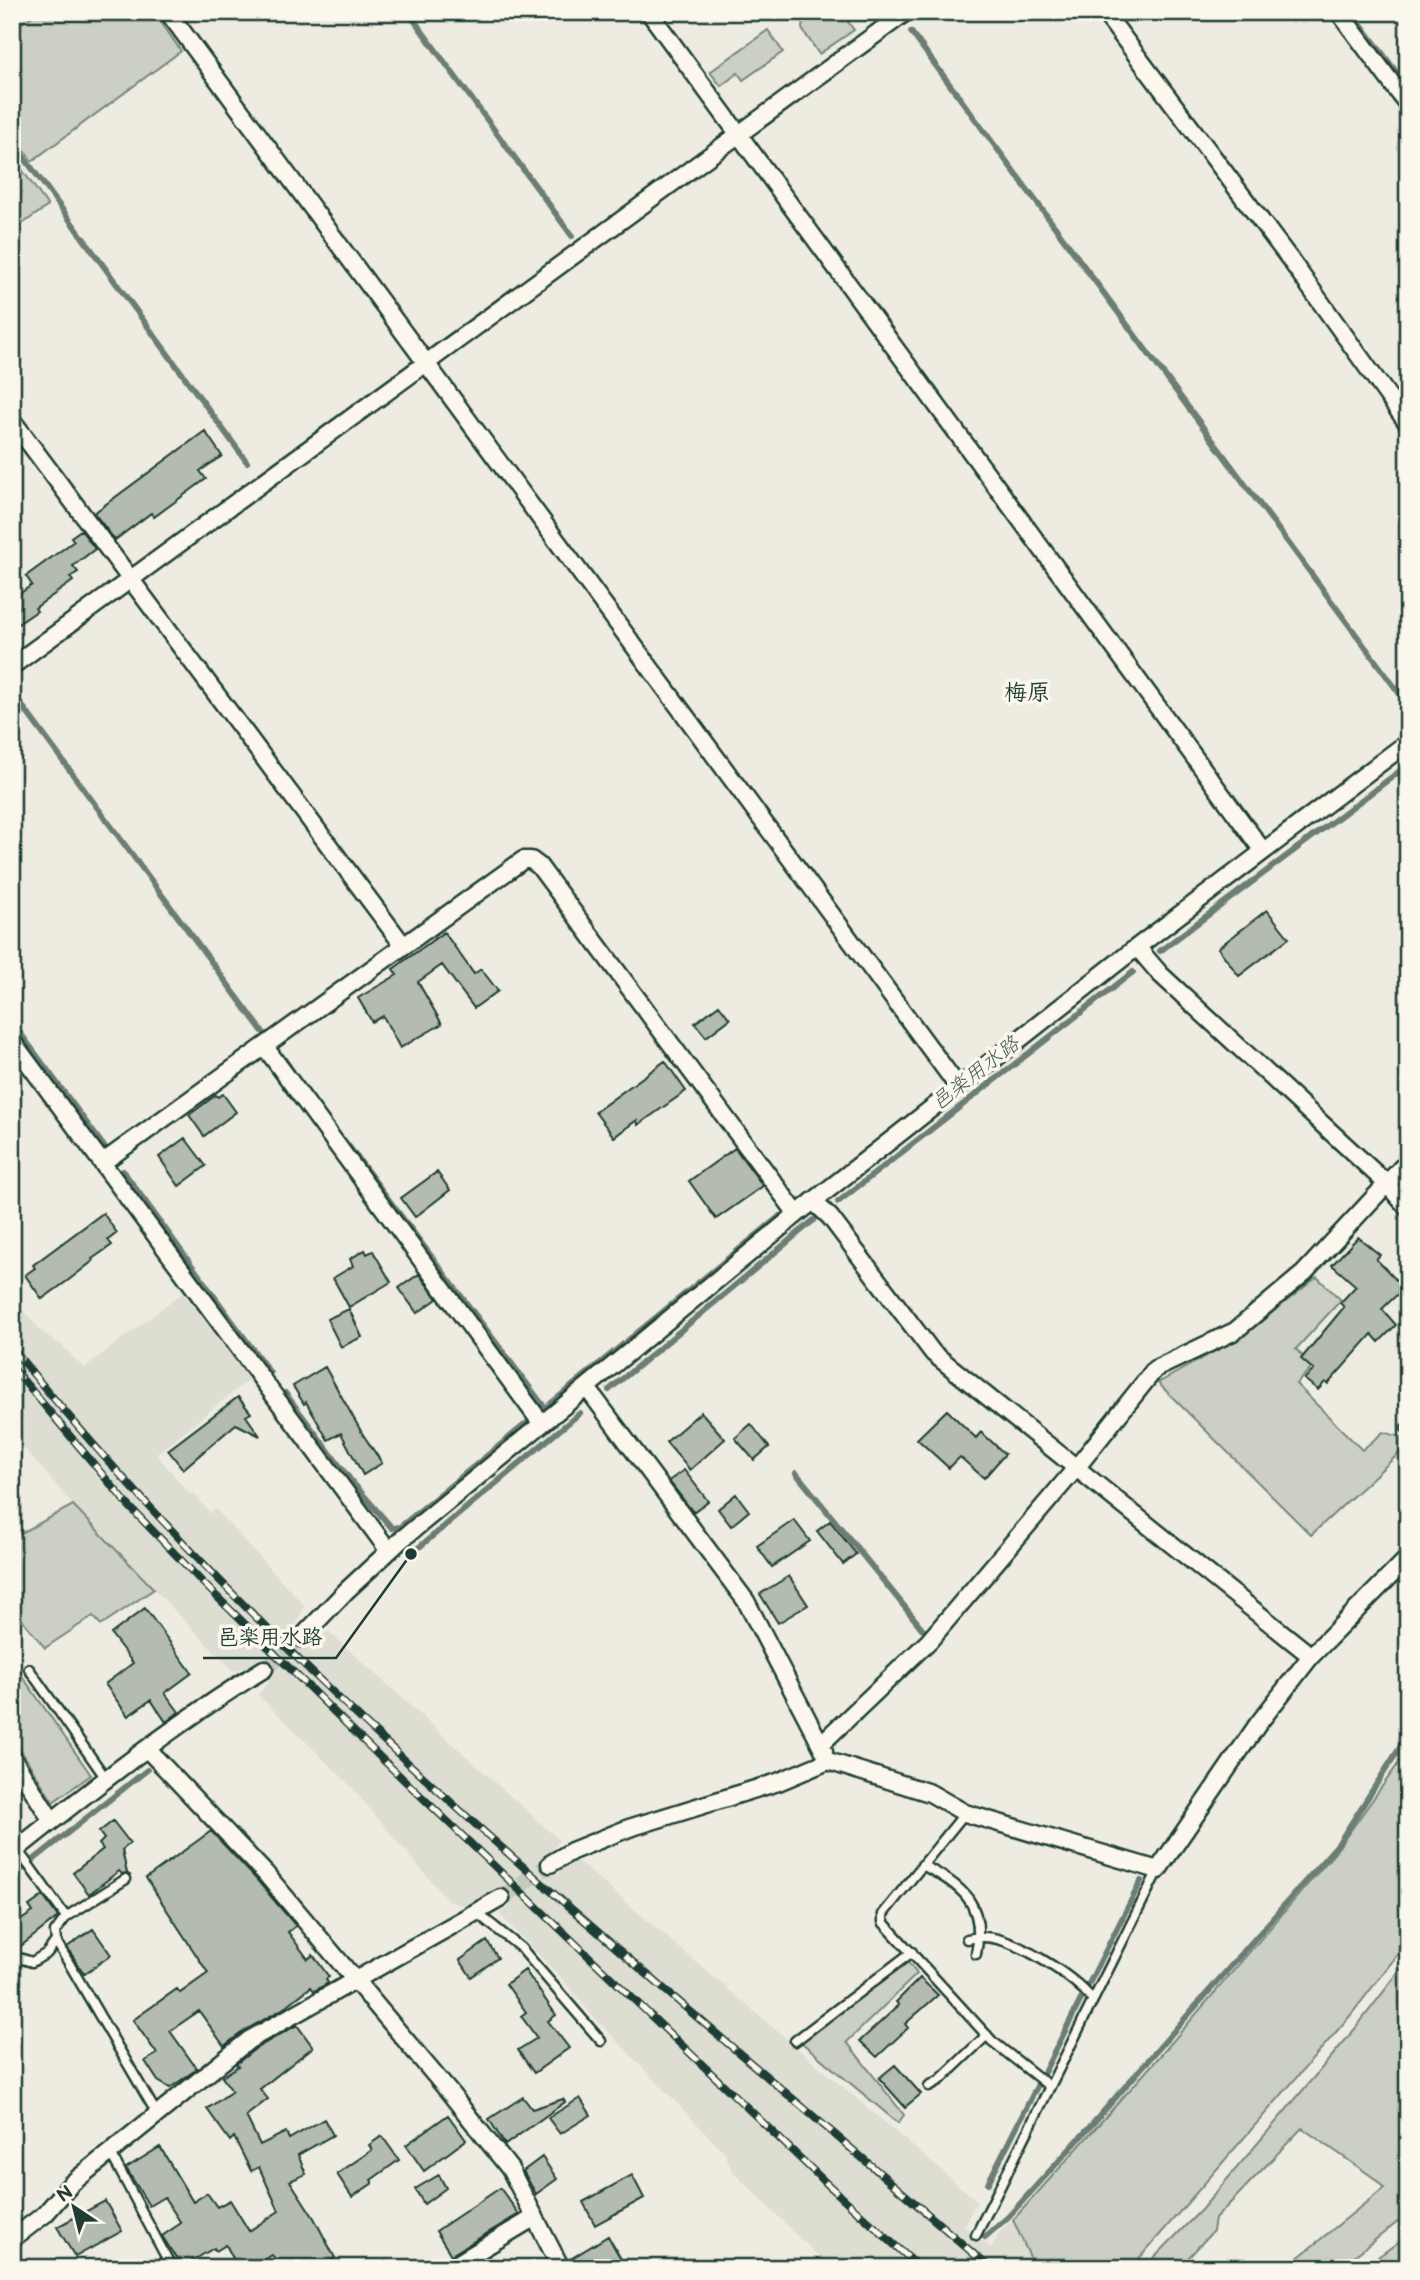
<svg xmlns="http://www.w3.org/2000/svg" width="1420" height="2280" font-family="'Balsamiq Sans','Klee One',sans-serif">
<rect width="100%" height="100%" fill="#eeece1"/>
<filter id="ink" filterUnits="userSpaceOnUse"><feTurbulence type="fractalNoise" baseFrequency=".0143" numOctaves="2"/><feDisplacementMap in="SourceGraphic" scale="14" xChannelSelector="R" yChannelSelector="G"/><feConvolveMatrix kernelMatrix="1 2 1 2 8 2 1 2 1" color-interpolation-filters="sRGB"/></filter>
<g filter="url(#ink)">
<!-- built -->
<path fill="#ddddd2" d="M186,1290L251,1378L156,1454L190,1494L193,1493L210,1513L215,1509L305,1606L293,1631L308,1644L320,1635L329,1632L559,1840L547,1858L557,1874L575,1859L977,2201L964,2226L991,2248L1001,2230L1013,2220L1035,2268H830L733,2172L724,2152L590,2013L565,1982L499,1914L510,1906L493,1891L470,1907L448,1901L348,1783L258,1695L272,1678L258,1663L233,1671L73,1505L12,1434V1297L41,1331L62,1346L84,1368Z"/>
<!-- green -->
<path fill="#cbcfc4" stroke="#75867c" stroke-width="2" d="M38,12H154L181,51L32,161L12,134V30Z
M799,12H862L848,22L854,30L819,54L802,29L803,20Z
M768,30L783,52L743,80L738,73L721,86L710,72Z
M18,164L48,206L12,231V169Z
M1317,1277L1341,1300L1296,1349L1312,1367L1296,1384L1362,1450L1383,1432L1408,1439V1445L1311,1535L1158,1383L1244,1335Z
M73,1505L154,1589L101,1625L93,1616L45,1648L21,1618L12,1624V1538Z
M12,1670H18L91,1775L53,1802L12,1736Z
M1408,1750V1941L1350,2016L1137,2261L1128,2268H1035L1013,2220L1160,2056L1333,1855Z
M1408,1960V2214L1339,2268H1285L1384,2188L1374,2178L1302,2128L1215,2219L1213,2231L1179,2268H1144L1201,2210L1354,2030Z
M907,1961L917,1974L847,2042L904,2115L898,2123L801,2042Z
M1408,2235V2268H1363Z"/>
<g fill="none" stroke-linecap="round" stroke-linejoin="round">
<!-- stream -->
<path stroke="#6c7d74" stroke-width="6" d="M408,12L572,236
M1352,12L1408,88
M911,32L1408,705
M12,141L247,462
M12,692L263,1032
M1160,951L1408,765
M12,1022L105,1148
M282,1056L293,1072
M344,1140L545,1408
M123,1171L270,1373
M838,1202L1133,972
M609,1390L814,1220
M285,1393L352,1482L392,1528L400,1527L780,1216
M796,1473L925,1632
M411,1554L580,1413
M12,1877L147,1770
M988,2183L1141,1881
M985,2237L1008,2217L1088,2129L1338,1844L1408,1735"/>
</g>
<!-- building -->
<path fill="#b4bbb0" stroke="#1f3d34" stroke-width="2" d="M205,431L222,456L200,471L206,479L154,517L151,513L115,540L94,513Z
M81,530L95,549L73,566L78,572L70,577L73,581L35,608L37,611L12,628V599L32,585L26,576L74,541L71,537Z
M1267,910L1289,938L1239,976L1218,948Z
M444,932L474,974L481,969L498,991L474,1008L442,965L418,982L442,1024L400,1048L383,1016L372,1022L358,998L397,975L393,969Z
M719,1005L730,1019L706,1037L695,1023Z
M665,1061L686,1091L638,1125L637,1120L614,1137L595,1112Z
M223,1094L236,1112L204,1136L189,1115L216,1095L218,1097Z
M185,1138L206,1166L179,1186L159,1157Z
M735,1148L763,1186L716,1219L689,1181Z
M437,1172L450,1190L415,1217L401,1198Z
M103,1213L117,1233L108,1240L112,1245L92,1259L93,1261L70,1279L42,1299L25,1275L35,1268L33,1265Z
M1358,1237L1380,1255L1376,1259L1404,1288L1382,1309L1396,1325L1379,1342L1372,1334L1328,1384L1325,1382L1318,1390L1304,1379L1314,1370L1301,1359L1344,1307L1340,1303L1356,1286L1332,1265Z
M365,1250L367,1254L373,1251L391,1282L349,1307L333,1278L353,1266L350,1259Z
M419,1274L437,1299L417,1313L399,1288Z
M349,1309L362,1337L341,1347L327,1319Z
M325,1367L362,1433L382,1463L363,1475L341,1433L328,1440L306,1402L304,1404L293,1386Z
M238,1397L251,1413L246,1416L260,1436L236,1424L183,1469L168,1450Z
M947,1410L976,1438L981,1432L1005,1454L984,1478L960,1457L949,1468L917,1439Z
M701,1412L725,1439L690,1470L666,1442Z
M751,1424L769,1447L754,1460L735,1438Z
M684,1470L708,1501L693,1512L669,1481Z
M736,1494L749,1511L731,1526L718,1509Z
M794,1520L810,1541L772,1567L757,1546Z
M830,1521L856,1554L843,1564L817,1531Z
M789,1576L808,1605L778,1623L760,1594Z
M145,1608L192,1673L165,1693L179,1712L166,1722L151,1700L128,1716L105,1684L133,1663L111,1634Z
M113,1821L130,1843L122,1850L127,1873L122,1874L119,1871L89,1894L73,1873L103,1849L99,1844L104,1839L99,1832Z
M211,1831L257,1880L296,1926L288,1932L308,1959L313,1955L329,1977L326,1979L328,1983L314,1991L311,1987L284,2008L244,2031L224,2046L199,2011L170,2031L197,2069L170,2088L158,2081L145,2061L157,2054L133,2020L177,1989L180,1993L208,1973L146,1878Z
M43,1896L58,1917L12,1953V1926L33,1912L29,1906Z
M93,1929L111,1955L84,1974L67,1947Z
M487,1941L498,1958L471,1977L460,1960Z
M525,1970L556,2015L548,2021L569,2048L534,2073L518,2050L537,2038L521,2016L526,2012L506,1984Z
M920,1978L938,1995L905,2024L908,2028L877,2057L860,2041L899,2005L896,2002Z
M297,2025L313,2047L260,2089L268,2099L246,2116L260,2145L286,2132L289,2139L324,2119L333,2135L298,2155L306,2174L290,2181L314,2218L335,2258L319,2268H282L272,2255L250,2268H238L226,2245L216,2251L214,2248L182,2267L162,2236L181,2223L164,2197L149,2206L126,2168L160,2147L193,2202L207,2193L217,2207L230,2200L249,2231L279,2211L259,2167L251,2171L234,2137L230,2141L207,2109L232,2091L222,2077L238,2066L236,2064L255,2049Z
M895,2065L921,2094L905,2107L879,2078Z
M523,2097L532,2109L563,2099L565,2102L505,2145L489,2119Z
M580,2098L591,2115L560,2134L548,2118Z
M448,2115L466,2140L424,2171L406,2145Z
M382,2136L399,2160L371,2180L373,2183L352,2197L337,2174L372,2150L369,2145Z
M542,2157L557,2179L536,2194L523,2171Z
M439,2175L446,2188L424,2204L415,2189Z
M632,2175L644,2198L595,2225L583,2202Z
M500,2188L519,2214L451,2255L436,2231Z
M105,2201L122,2231L75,2257L57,2227Z
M608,2236L626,2268H571L569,2260Z"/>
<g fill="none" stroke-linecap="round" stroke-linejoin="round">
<!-- street-tunnel -->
<path stroke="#c5c9be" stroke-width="16" stroke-dasharray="16 8" stroke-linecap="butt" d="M264,1669L301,1638
M501,1898L550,1864"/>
<!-- lane casing -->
<g stroke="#1f3d34" stroke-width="13">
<path id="lane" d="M1406,1428L1408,1429
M29,1669L107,1780
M965,1813L883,1914V1922L992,2041L1049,2086
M17,1849L66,1917L55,1932L56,1941L157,2114
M922,1865C963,1886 986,1904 976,1954
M477,1913L521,1948L601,2041
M66,1917L126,1879
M967,1939C972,1938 978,1937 983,1937C1014,1937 1073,1976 1092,1999
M19,1958L32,1962L47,1953L56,1941
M795,2041L912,1952
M929,2086L940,2080L987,2035
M110,2152L172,2268
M976,2235L1158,1870"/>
</g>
<!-- street casing -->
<g stroke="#1f3d34" stroke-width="21">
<path id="street" d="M168,12L959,1088
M649,12L1263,851
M1104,12L1289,258L1408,424
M1339,12L1408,105
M12,420L403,945
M12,666L906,12
M1137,947L1160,974L1386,1183L1408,1208
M12,1041L389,1551
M265,1047L542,1424
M102,1163L523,860H531L539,866L797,1214
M813,1201L830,1217L933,1353L1311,1656
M587,1388L746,1601L824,1751
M301,1638L346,1591L402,1539L797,1214L1137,947L1408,742
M821,1744L929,1641L1077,1467L1155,1369L1235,1331L1304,1273L1408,1161
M148,1750L265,1873L450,2093L510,2169L561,2268
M12,1757L52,1821
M12,1853C93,1788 176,1723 264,1669
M550,1864L572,1851L629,1828L778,1782L828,1761L930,1793L965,1813L1158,1870L1258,1724L1311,1656L1408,1558
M12,2239L45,2214L71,2184L249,2040L501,1898
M450,2268L535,2217"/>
</g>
<!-- lane -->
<use href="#lane" stroke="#fbf7ec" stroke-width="8"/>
<!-- street -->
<use href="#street" stroke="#fbf7ec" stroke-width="16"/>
<!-- rail casing -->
<g stroke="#1f3d34" stroke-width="8">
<path id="rail" d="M12,1348C295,1698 653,1974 990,2268
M12,1367L129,1506L203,1583L379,1756L825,2182L920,2268"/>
</g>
<!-- rail -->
<use href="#rail" stroke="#fbf7ec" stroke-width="5" stroke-dasharray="16" stroke-linecap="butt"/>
</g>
</g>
<g text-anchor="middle" stroke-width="7" stroke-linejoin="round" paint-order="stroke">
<!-- water labels -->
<g font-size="21" font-style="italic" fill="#455d54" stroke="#fbf7ec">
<text transform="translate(975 1073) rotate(-38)" y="7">邑楽用水路</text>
</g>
<!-- quarter labels -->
<g font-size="23" font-weight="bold" fill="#1f3d34" stroke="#fbf7ec">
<text x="1027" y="700">梅原</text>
</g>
</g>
<!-- callouts -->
<path fill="none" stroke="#1f3d34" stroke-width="2.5" d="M411 1554L336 1658H203"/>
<circle fill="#1f3d34" stroke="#fbf7ec" stroke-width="2.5" cx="411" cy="1554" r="7"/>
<g font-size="21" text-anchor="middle" font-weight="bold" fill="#1f3d34" stroke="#fbf7ec" stroke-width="7" stroke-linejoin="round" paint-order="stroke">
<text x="270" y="1644">邑楽用水路</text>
</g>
<!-- margin -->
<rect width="1420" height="2280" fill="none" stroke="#fbf7ec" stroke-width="42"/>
<rect x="21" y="21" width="1378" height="2238" fill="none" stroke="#1f3d34" stroke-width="2.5" filter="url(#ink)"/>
<!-- north arrow -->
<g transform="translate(74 2207) rotate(325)" stroke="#fbf7ec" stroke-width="5" paint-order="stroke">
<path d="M0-5L12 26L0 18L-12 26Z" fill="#1f3d34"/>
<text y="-10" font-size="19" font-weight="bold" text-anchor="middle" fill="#1f3d34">N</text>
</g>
</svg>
